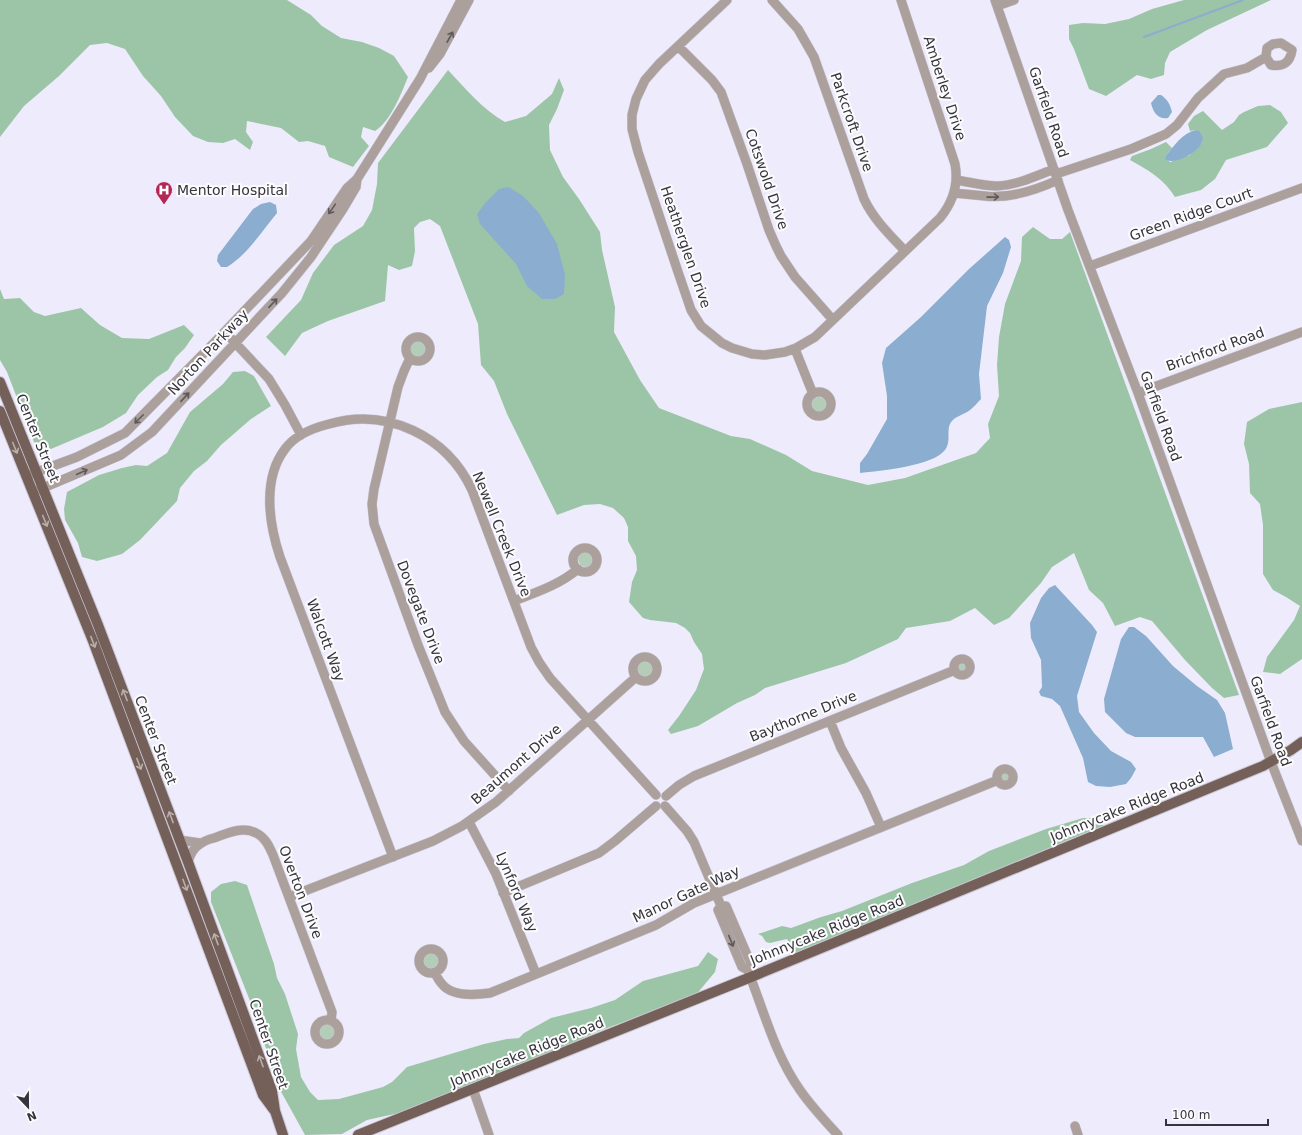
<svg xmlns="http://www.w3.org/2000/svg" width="1302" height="1135" font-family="'DejaVu Sans',sans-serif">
<rect width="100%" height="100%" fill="#eeecfc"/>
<!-- green -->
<path fill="#b3cdb9" d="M410 349a8 8 0 1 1 16 0a8 8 0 1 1-16 0Z
M811 405a8 8 0 1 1 16 0a8 8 0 1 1-16 0Z
M578 559a8 8 0 1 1 16 0a8 8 0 1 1-16 0Z
M637 669a8 8 0 1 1 16 0a8 8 0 1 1-16 0Z
M957.5 667a4.5 4.5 0 1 1 9 0a4.5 4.5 0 1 1-9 0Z
M1001.5 777a4.5 4.5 0 1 1 9 0a4.5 4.5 0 1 1-9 0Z
M423 961a8 8 0 1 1 16 0a8 8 0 1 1-16 0Z
M319 1032a8 8 0 1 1 16 0a8 8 0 1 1-16 0Z"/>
<!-- forest -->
<path fill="#9cc5a7" d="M0,0H287L311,15L322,26L341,38L362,42L379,48L394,56L408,77C401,94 391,121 375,131L363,127L361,137L369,146L353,167L329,157L325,146L308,141L299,142L281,128L247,121L246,132L253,142L250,150L235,139L223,143L208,142L193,136L175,117L161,96L143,76L125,49L107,43L90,45L59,76L24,106L0,137Z
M1184,0H1271L1207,30L1170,52L1165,63L1164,75L1151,79L1137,75L1106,96L1089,89L1074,49L1069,39V25L1083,23L1105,24L1129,19L1152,9Z
M448,70C465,88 483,110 505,122L526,116L552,94L559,78L564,90L557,109L549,125L550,150L563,177L579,199L600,232L602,250L615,307L614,332L640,380L659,408L731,436L750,439L786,455L812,471L868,485L905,478L976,453L990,438L988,424L999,396L997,365L999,337L1005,304L1021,261L1022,237L1033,227L1050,239H1062L1070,232L1239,695L1224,698L1212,688L1185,660L1152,621L1140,617L1115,626L1103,603L1089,590L1074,553L1052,567L1041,583L1009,618L994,625L975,608L950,621L906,628L898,639L846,663L765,688L755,695L737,703L698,726L671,734L668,730L679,716L696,690L704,669L702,654L694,642L690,633L685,628L676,623L650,620L643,618L629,602L632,582L637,570L636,556L628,541V527L624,518L613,508L600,504L584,505L557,515L507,414L494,381L481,365L478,324L440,226L430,219L420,222L414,228L415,251L412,266L399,270L388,265L385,301L328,321L302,333L285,356L266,337L301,300L313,273L334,245L363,226L372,210L377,184L378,163Z
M1270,105L1281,112L1288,123L1267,147L1226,160L1215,179L1201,190L1175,197C1164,179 1148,170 1130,160L1132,156L1151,149L1166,142L1172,148L1165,157L1170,162L1190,155L1196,130L1190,131L1188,124L1194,116L1203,111L1222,130L1234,122L1239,115L1244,112L1258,106Z
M0,289L4,299L20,298L34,312L45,316L81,308L100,325L122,338L149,339L184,325L194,335L185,348L176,357L168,370L157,377L138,395L126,413L103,427L51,449L40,446L34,442L7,372L0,360Z
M245,371L254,376L271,406L251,419L221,445L207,461L194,471L180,488L177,501L140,540L122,554L97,561L82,557L78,543L65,520L64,509L67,492L99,475L122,468L136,465L147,466L167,453L190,412L223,384L233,372Z
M1302,402V659L1280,674L1263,672L1267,657L1294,620L1300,606L1286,597L1273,590L1263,574V525L1260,504L1250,493L1249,464L1244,444L1247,422L1269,409Z
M1083,818H1097L1101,821L1105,829L919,902L886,918L797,954L787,939L770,943L766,942L762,936L758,934L782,926L791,928L821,917L842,911L912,883L964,865L989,851L1046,829Z
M235,881L247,885L274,964L277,978L285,994L298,1034L296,1049L301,1077L310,1092L318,1100L339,1099L383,1087L392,1082L407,1067L484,1044L507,1039L519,1038L524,1033L551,1018L591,1008L615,1000L643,981L698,966L708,952L718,959L715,972L695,996L596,1032L555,1051L399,1113L367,1120L342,1134L305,1135L279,1088L252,1006L211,902V892L221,884Z"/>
<!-- water -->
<path fill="#8badcf" d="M1158,95H1161C1168,100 1170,104 1172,112L1168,118C1158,120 1153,112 1151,103Z
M1196,130L1200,132L1203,138C1202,141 1201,145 1199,147C1192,155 1176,164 1166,160L1165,157C1174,146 1182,133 1196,130Z
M509,187L523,196L539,213L557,244L565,275L564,294L555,299H542L527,286L516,264L480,224L477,214L486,202L499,189Z
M270,202L276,205L277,213C262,231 247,255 227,267H221L217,261L218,255L253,209L261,204Z
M1005,237L1009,240L1011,247L1003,273L987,306L979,374L981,399C977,403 974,407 970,410C965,414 956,416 952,421C945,428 952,441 945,450C933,466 880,471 860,473V463L867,454L887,419V396L882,363L886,348L921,317L969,269Z
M1055,585L1092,625L1097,632L1077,696L1079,712L1094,733L1111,751L1131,762L1136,769L1131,778L1126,784L1110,787L1096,786L1088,782L1083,758L1060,706L1052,699L1041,696L1039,692L1042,687L1041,660L1031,638L1030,623L1041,598L1049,588Z
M1129,627H1134L1146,636L1173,666L1197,686L1217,700L1225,713L1233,749L1214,757L1203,737H1135L1126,733L1105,712L1104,699L1121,639Z"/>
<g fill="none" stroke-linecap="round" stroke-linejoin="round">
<!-- stream -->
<path stroke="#8badcf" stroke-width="2" d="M1144,37L1243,0"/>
<!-- minor casing -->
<g stroke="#c9c7d6" stroke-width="10">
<path id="minor" d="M727,0L659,64L645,80L636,99L632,115V129L638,152L677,269L691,310L701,326L722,343L732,348L752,354L765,355L785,352L796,348L815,337L940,218C953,202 959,185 955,164L901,0
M772,0L798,29L814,57L864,199C874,220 890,235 905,251
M995,0L1068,210L1138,393L1271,762L1302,841
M997,6L1014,0
M678,46L712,80L721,92L747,164L769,230L776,246L781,256L795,277L833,320
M429,68L440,54L469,0
M1056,174L1131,149L1166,134L1177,125L1198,98L1224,74L1247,68L1266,57L1271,65C1283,67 1290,63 1292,50L1281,43L1273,44L1267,48L1266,57
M956,180C970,182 983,186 997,186C1017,185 1036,176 1054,169
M954,193C965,194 975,195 985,196C1010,199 1036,190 1058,180
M1090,266L1302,188
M225,332L269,379L285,405L301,435
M406 349a12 12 0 1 1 24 0a12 12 0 1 1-24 0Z
M795,349L813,394
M410,358L404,371L398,387L374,489L372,504L374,524L418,645L445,712L464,741L509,791
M807 404a12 12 0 1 1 24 0a12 12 0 1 1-24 0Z
M1138,393L1302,332
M26,476L77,457L125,433L213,344L311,241L347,188L357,179L420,79L461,0
M36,491L121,455L152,432L282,293L311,257L343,209L356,187L357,179
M573 560a12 12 0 1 1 24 0a12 12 0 1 1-24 0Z
M514,601C537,592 559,585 578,569
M633 669a12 12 0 1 1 24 0a12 12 0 1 1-24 0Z
M954 667a8 8 0 1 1 16 0a8 8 0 1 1-16 0Z
M830,721L841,748L866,793L881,827
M997 777a8 8 0 1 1 16 0a8 8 0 1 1-16 0Z
M666,796L679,785L694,776L955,670
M665,806L687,831L694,842L721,906L718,910L742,967L748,970L751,964L726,906H721
M469,822L496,874L536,974
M179,840L200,843
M393,857L280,557C269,524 262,479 285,449C295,435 313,428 329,424C387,407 447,436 472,490L531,647L539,662L550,678L656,795
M188,862C190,855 193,848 200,844C204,841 210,839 214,838C228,833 242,826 256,833C265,837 269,846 273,855L332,1012L331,1021
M503,893L599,853L615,841L656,806
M289,897L433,841L462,826L496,802L636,677
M419 961a12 12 0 1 1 24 0a12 12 0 1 1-24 0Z
M748,971C764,1011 775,1055 800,1090C811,1106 825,1121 838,1135
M435,973C437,977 439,981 442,984C452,997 476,995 490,993L656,925L694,903L998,780
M315 1032a12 12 0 1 1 24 0a12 12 0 1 1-24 0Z
M473,1089L489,1135
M1075,1126L1078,1135"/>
</g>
<!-- major casing -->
<g stroke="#c9c7d6" stroke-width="12">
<path id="major" d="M0,382L98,625L188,862L272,1091L275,1111L283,1135
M0,411L93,641L263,1095L274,1110
M358,1135L751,977L1263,766L1291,750L1302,742"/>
</g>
<!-- minor -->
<use href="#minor" stroke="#aca09c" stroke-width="9"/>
<!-- major -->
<use href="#major" stroke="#755f59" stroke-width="10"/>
</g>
<!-- one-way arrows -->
<defs><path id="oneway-shaft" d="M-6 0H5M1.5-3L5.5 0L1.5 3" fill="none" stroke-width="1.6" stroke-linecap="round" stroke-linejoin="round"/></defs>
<g stroke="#5f595e">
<use href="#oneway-shaft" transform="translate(450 37) rotate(-61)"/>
<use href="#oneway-shaft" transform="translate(993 197) rotate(-1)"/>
<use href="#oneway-shaft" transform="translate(332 209) rotate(125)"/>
<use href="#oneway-shaft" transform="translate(273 303) rotate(-47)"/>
<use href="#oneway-shaft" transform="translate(185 397) rotate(-47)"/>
<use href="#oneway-shaft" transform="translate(139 419) rotate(135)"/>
<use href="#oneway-shaft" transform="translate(82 472) rotate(-24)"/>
<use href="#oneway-shaft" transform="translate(731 941) rotate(68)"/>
</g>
<g stroke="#b8aeaa">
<use href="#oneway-shaft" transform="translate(15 448) rotate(68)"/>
<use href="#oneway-shaft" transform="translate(45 521) rotate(68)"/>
<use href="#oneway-shaft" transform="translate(93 642) rotate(69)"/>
<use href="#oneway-shaft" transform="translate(125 695) rotate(-111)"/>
<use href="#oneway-shaft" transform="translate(139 764) rotate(69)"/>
<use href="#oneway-shaft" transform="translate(171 817) rotate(-111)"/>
<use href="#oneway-shaft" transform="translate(185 885) rotate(70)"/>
<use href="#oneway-shaft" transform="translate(216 939) rotate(-110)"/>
<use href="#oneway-shaft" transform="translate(261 1061) rotate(-110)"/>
</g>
<!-- icons -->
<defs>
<g id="hospital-pin" transform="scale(0.9)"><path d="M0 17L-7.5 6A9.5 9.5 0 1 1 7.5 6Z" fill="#b42558" stroke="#fcfcfc"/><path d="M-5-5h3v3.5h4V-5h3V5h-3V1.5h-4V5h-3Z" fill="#fff"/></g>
</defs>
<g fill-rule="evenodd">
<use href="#hospital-pin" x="164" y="190"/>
</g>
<g text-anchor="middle" stroke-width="4" stroke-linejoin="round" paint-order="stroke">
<!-- street labels -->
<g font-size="14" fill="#35333d" stroke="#fcfcfc">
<text transform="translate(945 88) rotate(72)" y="5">Amberley Drive</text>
<text transform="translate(1049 112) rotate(71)" y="5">Garfield Road</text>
<text transform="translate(852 122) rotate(71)" y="5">Parkcroft Drive</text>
<text transform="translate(767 179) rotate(71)" y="5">Cotswold Drive</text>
<text transform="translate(1191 214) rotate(-20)" y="5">Green Ridge Court</text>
<text transform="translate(686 247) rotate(71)" y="5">Heatherglen Drive</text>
<text transform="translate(1215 349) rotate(-20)" y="5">Brichford Road</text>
<text transform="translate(208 352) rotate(-47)" y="5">Norton Parkway</text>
<text transform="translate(1161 416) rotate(70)" y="5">Garfield Road</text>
<text transform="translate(38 438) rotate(68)" y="5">Center Street</text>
<text transform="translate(502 534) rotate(68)" y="5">Newell Creek Drive</text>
<text transform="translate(421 612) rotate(69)" y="5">Dovegate Drive</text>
<text transform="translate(326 640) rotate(70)" y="5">Walcott Way</text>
<text transform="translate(803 716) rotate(-22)" y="5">Baythorne Drive</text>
<text transform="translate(1271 721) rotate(70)" y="5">Garfield Road</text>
<text transform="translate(156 740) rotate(69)" y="5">Center Street</text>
<text transform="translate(516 764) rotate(-41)" y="5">Beaumont Drive</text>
<text transform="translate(1127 807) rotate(-22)" y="5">Johnnycake Ridge Road</text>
<text transform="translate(301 892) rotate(69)" y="5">Overton Drive</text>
<text transform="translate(517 892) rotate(67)" y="5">Lynford Way</text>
<text transform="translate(686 894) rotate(-25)" y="5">Manor Gate Way</text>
<text transform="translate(827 930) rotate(-22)" y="5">Johnnycake Ridge Road</text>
<text transform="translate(269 1044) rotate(71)" y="5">Center Street</text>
<text transform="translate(527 1052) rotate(-22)" y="5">Johnnycake Ridge Road</text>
</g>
<!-- poi labels -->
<g font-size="14" fill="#35333d" stroke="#fcfcfc" text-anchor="start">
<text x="177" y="195">Mentor Hospital</text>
</g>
</g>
<!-- north arrow -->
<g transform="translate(28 1107) rotate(158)" stroke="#fcfcfc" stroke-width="3" paint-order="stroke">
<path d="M0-3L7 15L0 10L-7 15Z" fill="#35333d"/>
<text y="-6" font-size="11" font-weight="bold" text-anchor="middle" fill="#35333d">N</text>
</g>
<!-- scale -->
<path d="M1166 1119v6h102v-6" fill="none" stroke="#35333d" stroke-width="2"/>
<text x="1172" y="1119" font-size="12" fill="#35333d" stroke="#fcfcfc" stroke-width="3" paint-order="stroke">100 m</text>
</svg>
